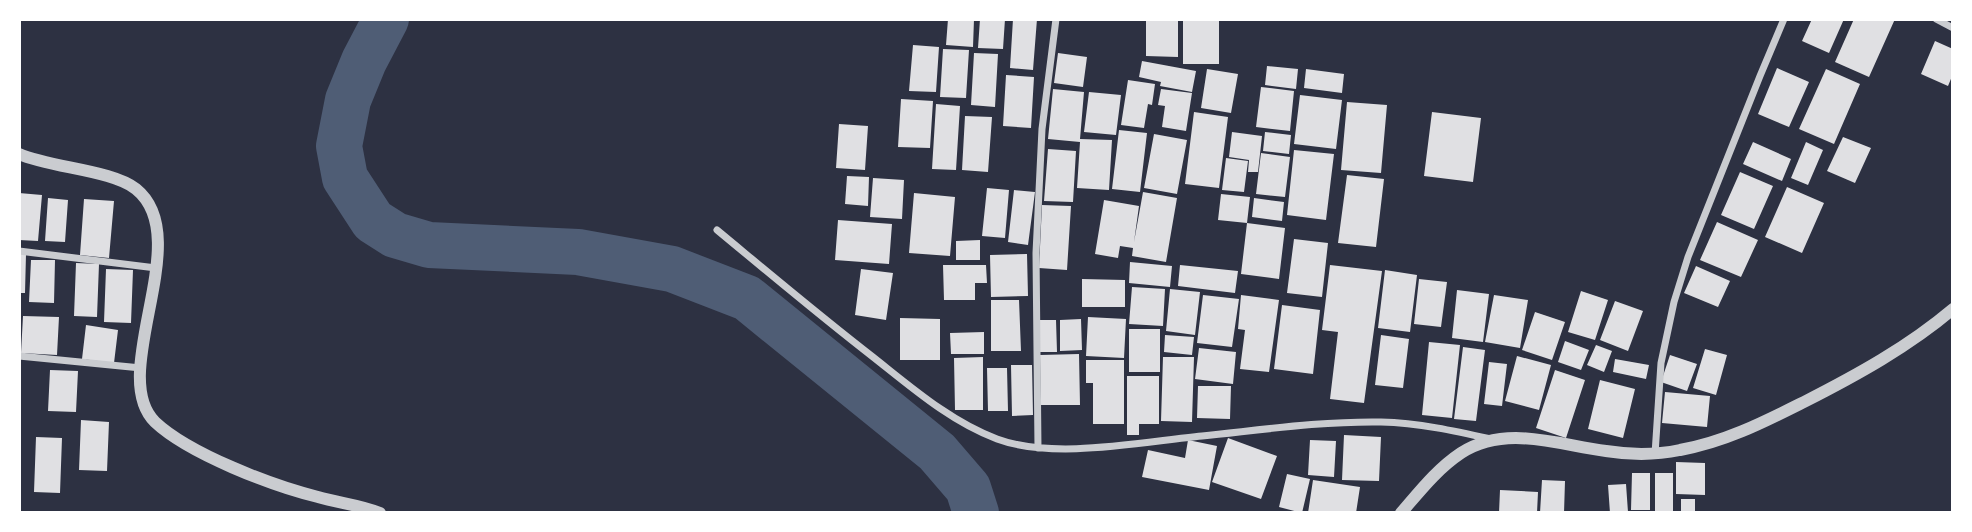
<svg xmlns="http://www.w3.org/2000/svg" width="1972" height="532" font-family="Karla,sans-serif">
<rect width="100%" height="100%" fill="#2d3142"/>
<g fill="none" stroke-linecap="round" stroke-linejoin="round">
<!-- river -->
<path stroke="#4f5d75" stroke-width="46" d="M386,19L364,61L348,100L339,146L345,178L373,221L395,235L429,245L578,252L672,269L747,298L937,452L968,488L976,513"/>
</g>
<!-- building -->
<path fill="#e0e0e3" d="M948,19H974L973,47L946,45Z
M980,19H1005L1003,49L978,48Z
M1013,19H1037L1033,70L1010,68Z
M1146,19H1178V57L1146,56Z
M1812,19H1844L1829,53L1802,41Z
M1854,19H1895L1869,77L1835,62Z
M1183,20H1219V64H1183Z
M1935,41L1953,49V74L1948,86L1921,74Z
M913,45L939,47L936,92L909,91Z
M943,49L969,50L966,98L940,97Z
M974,53L998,54L995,107L971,105Z
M1058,53L1087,57L1083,87L1054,83Z
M1142,61L1196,71L1192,92L1160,86L1161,82L1139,77Z
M1267,66L1298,69L1296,89L1265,85Z
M1777,68L1809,82L1789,127L1758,114Z
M1207,69L1238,74L1231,113L1201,108Z
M1306,69L1344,74L1342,93L1304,88Z
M1826,69L1860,84L1834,144L1799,129Z
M1006,75L1034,77L1031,128L1003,126Z
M1128,80L1155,84L1152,105L1148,104L1144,128L1121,125Z
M1261,87L1294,91L1290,131L1256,127Z
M1053,89L1084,92L1080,139L1112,140L1109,190L1077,188L1080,142L1048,139Z
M1161,89L1192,93L1186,131L1162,127L1165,106L1158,105Z
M1089,92L1121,95L1116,135L1084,132Z
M1300,95L1342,100L1336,149L1294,144Z
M901,99L933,101L930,148L898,147Z
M1347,102L1387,105L1381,173L1341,170Z
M936,104L960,106L956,170L932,169Z
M1194,112L1228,117L1219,188L1185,184Z
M1432,112L1481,118L1473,182L1424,176Z
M965,116L992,117L988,172L962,170Z
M839,124L868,126L865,170L836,168Z
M1119,130L1147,133L1140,192L1112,189Z
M1232,132L1262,136L1258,172H1248L1249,160L1229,157Z
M1265,132L1291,135L1289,154L1263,151Z
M1154,134L1187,140L1177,194L1144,188Z
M1843,137L1871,148L1855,183L1827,171Z
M1753,142L1791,159L1782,181L1743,164Z
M1806,142L1823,150L1808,185L1791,178Z
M1048,149L1076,151L1073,202L1044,201Z
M1294,150L1334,154L1326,220L1287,215Z
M1261,153L1290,157L1285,197L1256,194Z
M1226,158L1248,161L1244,192L1222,190Z
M1740,172L1773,186L1754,229L1721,215Z
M1347,175L1384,179L1376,247L1338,243Z
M847,176L869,177L868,206L845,204Z
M873,178L904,180L902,219L870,217Z
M1787,187L1824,203L1802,253L1765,237Z
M987,188L1009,190L1005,238L982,236Z
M1014,190L1035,192L1028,245L1008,242Z
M1143,192L1177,198L1166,262L1132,256L1133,248L1120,246L1118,258L1095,254L1104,200L1139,206L1134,242Z
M19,193L42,195L38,241L19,240Z
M914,193L955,197L950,256L909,253Z
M1221,194L1250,197L1247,223L1285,228L1279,279L1241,274L1247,223L1218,220Z
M48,198L68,200L65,242L45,241Z
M1254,198L1284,202L1282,221L1252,217Z
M84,199L114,201L109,258L80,255Z
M1042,205L1071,206L1067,270L1039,268Z
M838,220L892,224L889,264L835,260Z
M1717,222L1758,240L1741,277L1700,260Z
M1294,239L1328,243L1322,297L1287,293Z
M980,240V260H956V241Z
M19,254H26L25,293H19Z
M1027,254L1028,296L991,297L990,255Z
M31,260H55L54,303L29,302Z
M1130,262L1172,266L1170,287L1129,283Z
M76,263L99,264L97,317L74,316Z
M943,265H986L987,283H975V300H944Z
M1180,265L1238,271L1235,293L1178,286Z
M1330,265L1382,271L1364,403L1330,399L1338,332L1322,330Z
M1696,266L1730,281L1718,307L1684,293Z
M106,269L133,270L131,323L104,322Z
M861,269L893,273L886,320L855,315Z
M1385,270L1417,275L1410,332L1378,328Z
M1082,279L1125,280V307H1082Z
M1419,279L1447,282L1441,327L1414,324Z
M1132,287L1165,289L1163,326L1129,324Z
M1170,289L1200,292L1195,335L1166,331Z
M1457,290L1489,294L1483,342L1452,338Z
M1581,291L1608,300L1595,340L1568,332Z
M1203,295L1239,299L1232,347L1197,343Z
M1241,295L1279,300L1269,372L1240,369L1245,330L1238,329Z
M1494,295L1528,300L1520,348L1485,342Z
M991,300H1019L1021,351H991Z
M1615,301L1643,311L1628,351L1600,340Z
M1282,305L1320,310L1313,374L1274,369Z
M1535,312L1565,322L1552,360L1522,350Z
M23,316L59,317L57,355L21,353Z
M1088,317L1126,319L1124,358L1086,356Z
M900,318L940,319V360H900Z
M1081,319L1082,350L1060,351V320Z
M1038,320H1056L1057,352H1038Z
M86,325L118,330L114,363L82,359Z
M1129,329H1160V372H1129Z
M984,332V354H951L950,333Z
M1165,335L1194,337L1192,355L1164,352Z
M1381,335L1409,339L1403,388L1375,385Z
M1565,341L1589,350L1581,370L1558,362Z
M1429,342L1460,345L1452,418L1422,415Z
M1596,345L1612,351L1604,372L1587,365Z
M1463,347L1485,350L1476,421L1454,419Z
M1199,348L1236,352L1233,384L1195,379Z
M1705,349L1727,355L1716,395L1693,388Z
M1079,354L1080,405H1041L1040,355Z
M1670,355L1697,364L1687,391L1661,382Z
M1517,356L1551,365L1539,410L1505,401Z
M983,357V410H955L954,358Z
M1163,357H1194L1192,422L1161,421Z
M1615,359L1649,365L1646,379L1613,372Z
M1086,360H1124V424H1093V383H1086Z
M1489,362L1507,364L1502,406L1484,404Z
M1011,365H1032L1033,415L1012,416Z
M987,368H1007L1008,411H988Z
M50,370L78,371L76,412L48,411Z
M1555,370L1585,380L1566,438L1536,428Z
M1127,376H1159V424H1139V435H1127Z
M1600,380L1635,389L1623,438L1588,429Z
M1198,386H1231L1230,419L1197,418Z
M1665,392L1710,396L1707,427L1662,423Z
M81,420L109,422L107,471L79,470Z
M1344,435L1381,437L1379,481L1342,480Z
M36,437L62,438L60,493L34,492Z
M1228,438L1277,456L1261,499L1212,482Z
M1188,440L1217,446L1209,490L1142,477L1148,450L1185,458Z
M1310,440L1336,441L1334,477L1308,475Z
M1676,462L1705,463V495L1676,494Z
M1632,473H1650V510H1631Z
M1655,473H1673V513H1655Z
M1287,474L1310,479L1302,513L1279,507Z
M1313,480L1360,487L1356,513H1308Z
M1542,480L1565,481L1564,513H1540Z
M1626,484L1628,512L1610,513L1608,485Z
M1500,490L1538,492L1537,513H1499Z
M1681,499H1695V513H1681Z"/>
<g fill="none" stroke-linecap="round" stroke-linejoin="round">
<!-- minor -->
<path stroke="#caccd0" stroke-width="7" d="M1936,19L1953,28
M717,230C769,273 820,316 873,357C911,387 951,422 997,439C1054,460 1141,442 1202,436C1261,430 1322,421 1381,422C1419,423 1455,431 1491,439
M19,251L156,268
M19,356L141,368
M1038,448L1036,253L1042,129L1056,19
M1655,454L1661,363L1674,302L1688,257L1760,76L1784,19"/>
<!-- tertiary -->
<path stroke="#caccd0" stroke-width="12" d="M19,154C51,168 112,170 136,189C197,238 106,374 155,422C189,454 273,486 318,497C339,503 361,505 380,513
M1401,513C1420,491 1437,469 1461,453C1506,424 1558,445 1606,451C1631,455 1656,455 1680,450C1725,442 1764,422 1804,402C1857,375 1908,347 1953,309"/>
</g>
<!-- border -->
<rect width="1972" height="532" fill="none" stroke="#ffffff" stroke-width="42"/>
</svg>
